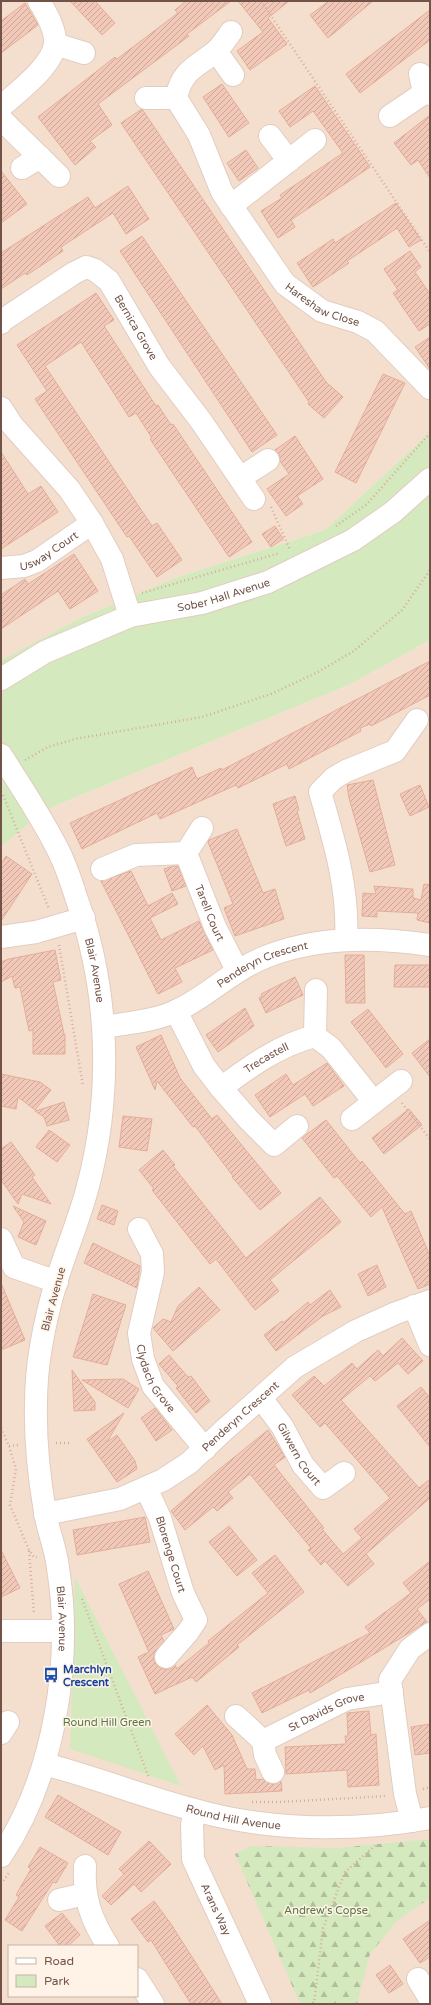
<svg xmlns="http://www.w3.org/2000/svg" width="431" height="2005" font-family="'Varela Round',sans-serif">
<defs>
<pattern id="forest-firs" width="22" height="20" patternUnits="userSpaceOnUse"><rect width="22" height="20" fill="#d5e9bf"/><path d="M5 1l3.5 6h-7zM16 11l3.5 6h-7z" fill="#b1bf9d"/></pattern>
<pattern id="building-hatch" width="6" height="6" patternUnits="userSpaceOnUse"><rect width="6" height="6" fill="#f2c9b8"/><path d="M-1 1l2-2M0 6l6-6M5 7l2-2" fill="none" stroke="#c8a698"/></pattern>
</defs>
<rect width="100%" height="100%" fill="#fcefe0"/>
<!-- residential -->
<path fill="#f4dfcf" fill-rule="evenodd" d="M1,1H430V432L325,530L175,578L78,619L1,660Z
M430,640V2004H1V847L45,810L351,684ZM9,1946H137V1996H9Z"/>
<!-- forest -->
<path fill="url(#forest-firs)" d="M430,1839V1898L397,1921L370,1954L357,2004H300L235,1854L251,1846L337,1848Z"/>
<!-- park -->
<path fill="#d5e9bf" d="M430,432V640L351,684L45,810L1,847V660L78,619L175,578L325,530Z
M75,1577L181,1786L70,1749Z"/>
<!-- building -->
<path fill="url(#building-hatch)" stroke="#e4ad98" d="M70,1H95L115,23L102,35Z
M186,1H231L187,34L189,36L98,104L112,125L90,141L96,147L75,165L38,117L115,57L117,59L178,13L175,10Z
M238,1H289L268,18L287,44L250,70L237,51L263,32Z
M329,1H373L328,38L310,15Z
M25,3L38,25L1,53V21Z
M430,10V40L360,93L346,74Z
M222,84L249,123L229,137L203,97Z
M315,86L370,167L291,220L295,227L278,238L261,211L282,198L280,195L343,153L313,111L290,127L279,111Z
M142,109L326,382L343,397L324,418L308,404L309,402L121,123Z
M430,115V178L418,160L411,165L394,143Z
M246,150L258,168L239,181L227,163Z
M1,171L27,204L1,223Z
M128,186L149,219L126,234L113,213L61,247L63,251L27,275L25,273L1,289V253L88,197L95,208Z
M396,203L421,240L409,247L397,228L347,261L349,263L313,287L297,263L333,239L335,243Z
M142,236L277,435L252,452L120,251Z
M410,251L421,267L415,272L430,294V324L419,331L393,293L398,290L384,269Z
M96,293L114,320L104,326L156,406L158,405L171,425L173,424L252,542L229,557L150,439L152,438L136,413L129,417L81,342L45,366L152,526L157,523L182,560L157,577L129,536L127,537L35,399L47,391L17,345Z
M430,337V369L415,347Z
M383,374L405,383L356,483L335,472Z
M295,436L323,479L297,496L303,504L286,516L267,489L289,474L280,461L279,454L275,450Z
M1,452L28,494L41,486L58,512L1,549Z
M275,526L283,539L271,547L262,534Z
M74,554L98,591L70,609L58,591L1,629V595L25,579L28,584Z
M430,661V695L371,726L370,724L360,728L361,731L289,769L287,764L238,788L236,785L160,819L157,813L82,849L70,823L192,767L197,779L221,768L222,770Z
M373,780L395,865L370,872L349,798L347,785Z
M420,785L429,807L410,816L400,794Z
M295,796L299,810L297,811L305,839L286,846L273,804Z
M237,829L263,893L275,889L284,919L235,936L224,908L233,904L208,842L209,840Z
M6,856L32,874L1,921V864Z
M173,866H178L186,886L172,891L164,869Z
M131,871L148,906L172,893L178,904L150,918L161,940L199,921L213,950L175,968L182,982L158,994L101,881Z
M424,884L430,885V923L417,920L418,913L377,911V917L362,916L363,893L376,894L374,886L413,889V898L421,900Z
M55,950L61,980L53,982L64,1034H65V1054H33V1030L29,1031L20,987L15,988L12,976L1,982V962L9,959Z
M345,955H364L365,1003H346Z
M395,965H430V987H394Z
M295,977L303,995L266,1013L259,998L262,996L261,994Z
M245,1008L254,1026L218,1052L206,1035Z
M368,1009L403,1054L386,1068L351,1022Z
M161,1035L180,1078L212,1119L217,1115L281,1193L260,1210L232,1177L233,1176L195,1126L193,1127L157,1081L155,1090L136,1047Z
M430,1039V1077L412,1053Z
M327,1063L344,1086L313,1106L305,1094L270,1117L255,1095L286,1074L293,1085Z
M1,1074L40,1082L51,1090L35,1110L18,1097L16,1109L1,1106Z
M64,1102L69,1120L47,1126L44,1117L35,1111Z
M409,1109L422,1125L384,1154L372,1138Z
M123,1116L152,1119L147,1151L119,1147Z
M326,1120L360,1163L362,1161L405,1214L411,1211L430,1256V1284L418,1289L382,1207L371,1217L337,1176L334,1178L302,1138Z
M49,1130L70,1145L57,1162L36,1147Z
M11,1142L35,1175L32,1177L51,1204L22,1194L18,1204L1,1180V1149Z
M163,1150L175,1165L173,1166L246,1258L320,1197L341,1222L270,1280L279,1291L255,1310L216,1259L210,1264L152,1190L154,1189L139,1170Z
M102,1205L118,1211L114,1225L97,1219Z
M13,1206L46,1221L36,1245L18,1237L24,1222Z
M93,1243L140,1266L137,1288L84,1263Z
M377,1265L386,1287L368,1296L358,1274Z
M1,1283L25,1340L1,1350Z
M199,1287L220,1310L173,1351L153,1328L163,1319L171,1322L178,1306Z
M330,1290L341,1307L323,1316L276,1351L264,1335L282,1321L283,1323L308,1302L310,1305Z
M93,1294L126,1305L107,1365L73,1357Z
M402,1338L423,1361L408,1374L398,1363L375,1381L370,1376L341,1400L419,1488L430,1479V1498L366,1554L374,1564L348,1586L325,1561L321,1565L308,1550L311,1548L250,1474L228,1492L233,1498L217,1511L213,1507L185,1530L171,1511L217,1471L268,1430L285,1457L274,1465L324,1528L322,1529L343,1554L362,1538L354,1529L390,1498L325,1423L320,1427L292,1395L314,1376L324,1386L352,1363L357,1369L378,1350L383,1356Z
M169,1355L188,1377L191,1376L210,1401L196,1413L176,1388L178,1386L159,1364Z
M72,1370L95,1402V1410L74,1411Z
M123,1379L139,1389L128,1408L82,1380Z
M421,1387L430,1398V1447L397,1406Z
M155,1408L172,1430L156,1441L141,1418Z
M124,1413L107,1442L117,1435L135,1461L137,1469L117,1482L87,1439Z
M145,1517L150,1542L77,1555L73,1530Z
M229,1526L257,1560L237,1576L209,1542Z
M1,1550L20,1588L1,1597Z
M275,1555L304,1592L237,1645L239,1647L196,1682L192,1677L155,1694L138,1657L149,1652L119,1584L148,1571L174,1629L161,1635L164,1641L154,1654V1661L157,1666L163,1669H170L175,1665L177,1669L209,1643L208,1641L268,1593L252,1573Z
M430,1561V1599L417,1609L427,1622L310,1693L309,1690L262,1713L252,1693L370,1633L365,1627L411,1593L403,1583Z
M207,1705L232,1735L247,1769H255L256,1780L263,1779L272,1784L281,1781L282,1791L225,1794L224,1765L215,1770L203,1746L194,1755L175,1734Z
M369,1711L371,1735L376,1734L379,1785L348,1787L347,1770L286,1774L285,1747L346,1744L345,1736H348L347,1713Z
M430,1724V1753L415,1755L411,1727Z
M58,1795L121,1832L108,1855L45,1817Z
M149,1841L171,1864L141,1892L134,1884L111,1905L102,1896L124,1874L119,1869Z
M40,1847L68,1863L56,1883L53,1882L22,1931L5,1920L19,1897L16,1895L31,1869L28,1867Z
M154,1901L171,1924L222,2004H191L151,1940L148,1942L131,1919Z
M62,1913L80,1935L68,1946H60L45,1926Z
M430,1920V1957L420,1963L403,1939Z
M390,1965L403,1984L389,1993L376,1975Z"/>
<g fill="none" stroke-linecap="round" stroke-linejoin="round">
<!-- minor casing -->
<g stroke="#e2ccc0" stroke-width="24">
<g id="minor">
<path id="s1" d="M231,32C226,39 221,47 215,52C195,68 182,70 176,98L199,135L222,192L285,284L322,311L358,322L375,331L430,388"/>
<path d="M55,44L84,53"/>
<path d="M216,51L233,75"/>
<path d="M420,74L424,93"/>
<path d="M146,98H176"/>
<path d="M1,107C17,92 52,67 55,44C56,29 46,13 39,1"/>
<path d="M390,116L424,93L430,94"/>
<path d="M1,119L59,176"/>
<path d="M270,136L289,161"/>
<path d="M22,168L40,157"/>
<path d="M231,206L315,140"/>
<path id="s2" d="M1,323L3,320L74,273L86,267L95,270L109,281L159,366L201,421L254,499"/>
<path d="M1,408L12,425L69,489L92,523L112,559L130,616"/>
<path d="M240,478L268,460"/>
<path id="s3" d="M1,568L24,566L37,561L92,523"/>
<path id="s4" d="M1,679L45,652L130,616L202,603L268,582L353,540L393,512L430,479"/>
<path id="s5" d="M1,755C20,785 41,816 57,848C65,863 71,881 76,897C109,989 113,1091 88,1186C80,1217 67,1248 57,1279C45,1319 36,1362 36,1403C35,1440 39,1477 45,1512C48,1531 56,1549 58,1568C73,1662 54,1777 1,1856"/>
<path id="s6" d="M202,828L186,853L215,927L237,970"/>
<path d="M102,869L136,855L186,853"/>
<path d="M1,937L36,932L84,918"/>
<path d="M346,940C349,889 334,840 320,792L334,778L346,771L395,751L417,720"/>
<path id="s7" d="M176,1011L204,1066L221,1088C250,1066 280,1045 315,1036L331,1048L374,1102L352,1119"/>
<path id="s8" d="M104,1027C128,1023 156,1021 178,1010C208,996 231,971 263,958C316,936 374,937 430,945"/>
<path d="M315,1036L316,990"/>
<path d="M221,1088L249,1120L274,1145L297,1126"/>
<path d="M374,1102L401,1081"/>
<path id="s9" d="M139,1229L152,1254L153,1272L139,1333L143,1359L153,1386L205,1449"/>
<path d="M1,1239L14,1267L57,1282"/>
<path d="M414,1306L430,1345"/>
<path id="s10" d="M261,1398L282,1426L303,1465L323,1488L344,1473"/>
<path id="s11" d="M146,1488L160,1518L183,1593L196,1620L188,1632L166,1657"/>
<path id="s12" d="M45,1514L120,1499L163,1480L189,1463L222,1432L295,1367L356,1331L396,1313L430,1301"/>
<path d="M1,1631H63"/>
<path id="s13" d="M236,1716L263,1741L347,1699L392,1692"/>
<path d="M1,1733L8,1722"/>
<path d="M263,1741L265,1755L273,1772"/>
<path id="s14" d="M44,1764C95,1777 144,1797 195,1810C268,1831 355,1832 430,1818"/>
<path id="s15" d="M196,1811L192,1824L193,1859L260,2004"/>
<path d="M412,1821L405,1794L390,1680L410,1649L430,1634"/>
<path d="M85,1866C83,1897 91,1920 108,1946"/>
<path d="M59,1900L85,1894"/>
<path d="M137,1979L153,2004"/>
<path d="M418,1979L430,1999"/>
</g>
</g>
<!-- path -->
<path stroke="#d6ac9c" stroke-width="2.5" stroke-dasharray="1 3" stroke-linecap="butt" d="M261,1L430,252
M271,507L290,550
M336,526L367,504L430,433
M142,593L280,553
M25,760L48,747L75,739L202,717L271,694L318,672L354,651L402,610L430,570
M3,795L49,909
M59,945L83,1086
M402,1103L430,1139
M1,1428L9,1446L16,1469L10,1505L29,1550L34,1557H37
M56,1443H69
M9,1446L19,1445
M29,1551L34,1614
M82,1599L149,1778
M423,1789L430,1787
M252,1802H281L387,1796
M1,1884L9,1873
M314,2004L323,1928L345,1872L377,1844"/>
<!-- minor -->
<use href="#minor" stroke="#fff" stroke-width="22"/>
</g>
<!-- icons -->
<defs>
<g id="bus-bare" transform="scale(1.2)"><path d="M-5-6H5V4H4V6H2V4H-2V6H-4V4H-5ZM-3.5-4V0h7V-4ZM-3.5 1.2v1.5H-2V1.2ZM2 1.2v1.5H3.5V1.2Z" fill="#1a4fb4" stroke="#fff3e7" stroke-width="2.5" paint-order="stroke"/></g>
</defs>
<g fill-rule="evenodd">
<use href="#bus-bare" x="51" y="1675"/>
</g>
<g text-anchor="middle" stroke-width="3" stroke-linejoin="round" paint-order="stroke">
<!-- street labels -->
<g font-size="11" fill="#735348" stroke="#fff3e7">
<text dy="4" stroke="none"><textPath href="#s1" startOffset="348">Hareshaw Close</textPath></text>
<text dy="4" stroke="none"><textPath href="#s2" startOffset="183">Bernica Grove</textPath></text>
<text dy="4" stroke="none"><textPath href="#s3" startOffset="52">Usway Court</textPath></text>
<text dy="4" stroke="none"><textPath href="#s4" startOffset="240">Sober Hall Avenue</textPath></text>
<text dy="4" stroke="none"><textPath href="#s6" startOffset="94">Tarell Court</textPath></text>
<text dy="4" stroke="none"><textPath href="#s8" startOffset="173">Penderyn Crescent</textPath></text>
<text dy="4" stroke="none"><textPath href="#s5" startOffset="237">Blair Avenue</textPath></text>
<text dy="4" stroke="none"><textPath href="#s7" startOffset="144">Trecastell</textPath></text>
<text transform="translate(53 1299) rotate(-75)" y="4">Blair Avenue</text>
<text dy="4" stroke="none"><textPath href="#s9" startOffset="158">Clydach Grove</textPath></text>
<text dy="4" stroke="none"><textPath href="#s12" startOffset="224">Penderyn Crescent</textPath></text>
<text dy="4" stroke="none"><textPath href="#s10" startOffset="68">Gilwern Court</textPath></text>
<text dy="4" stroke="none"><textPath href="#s11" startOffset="71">Blorenge Court</textPath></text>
<text dy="4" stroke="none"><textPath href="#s5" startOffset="897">Blair Avenue</textPath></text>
<text dy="4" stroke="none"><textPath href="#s13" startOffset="107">St Davids Grove</textPath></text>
<text dy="4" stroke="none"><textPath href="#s14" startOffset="197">Round Hill Avenue</textPath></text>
<text dy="4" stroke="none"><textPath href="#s15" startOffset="104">Arans Way</textPath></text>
</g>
<!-- transit labels -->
<g font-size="11" font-weight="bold" fill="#164399" stroke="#fff3e7" text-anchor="start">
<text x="63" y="1673">Marchlyn<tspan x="63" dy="13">Crescent</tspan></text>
</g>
<!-- park labels -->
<g font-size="11" fill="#567940" stroke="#fff3e7">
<text x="107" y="1726">Round Hill Green</text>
<text x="326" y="1914">Andrew's Copse</text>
</g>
</g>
<!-- border -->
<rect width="431" height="2005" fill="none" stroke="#735348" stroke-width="4"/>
<!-- legend -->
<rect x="8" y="1945" width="130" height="52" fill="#fff3e7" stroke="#c7b3a7"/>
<rect x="16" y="1958" width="20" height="6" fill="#ffffff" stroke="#c7b3a7"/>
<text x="44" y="1965" font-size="12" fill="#735348">Road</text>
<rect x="16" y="1975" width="20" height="12" fill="#d5e9bf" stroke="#c7b3a7"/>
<text x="44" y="1985" font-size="12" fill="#735348">Park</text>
</svg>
